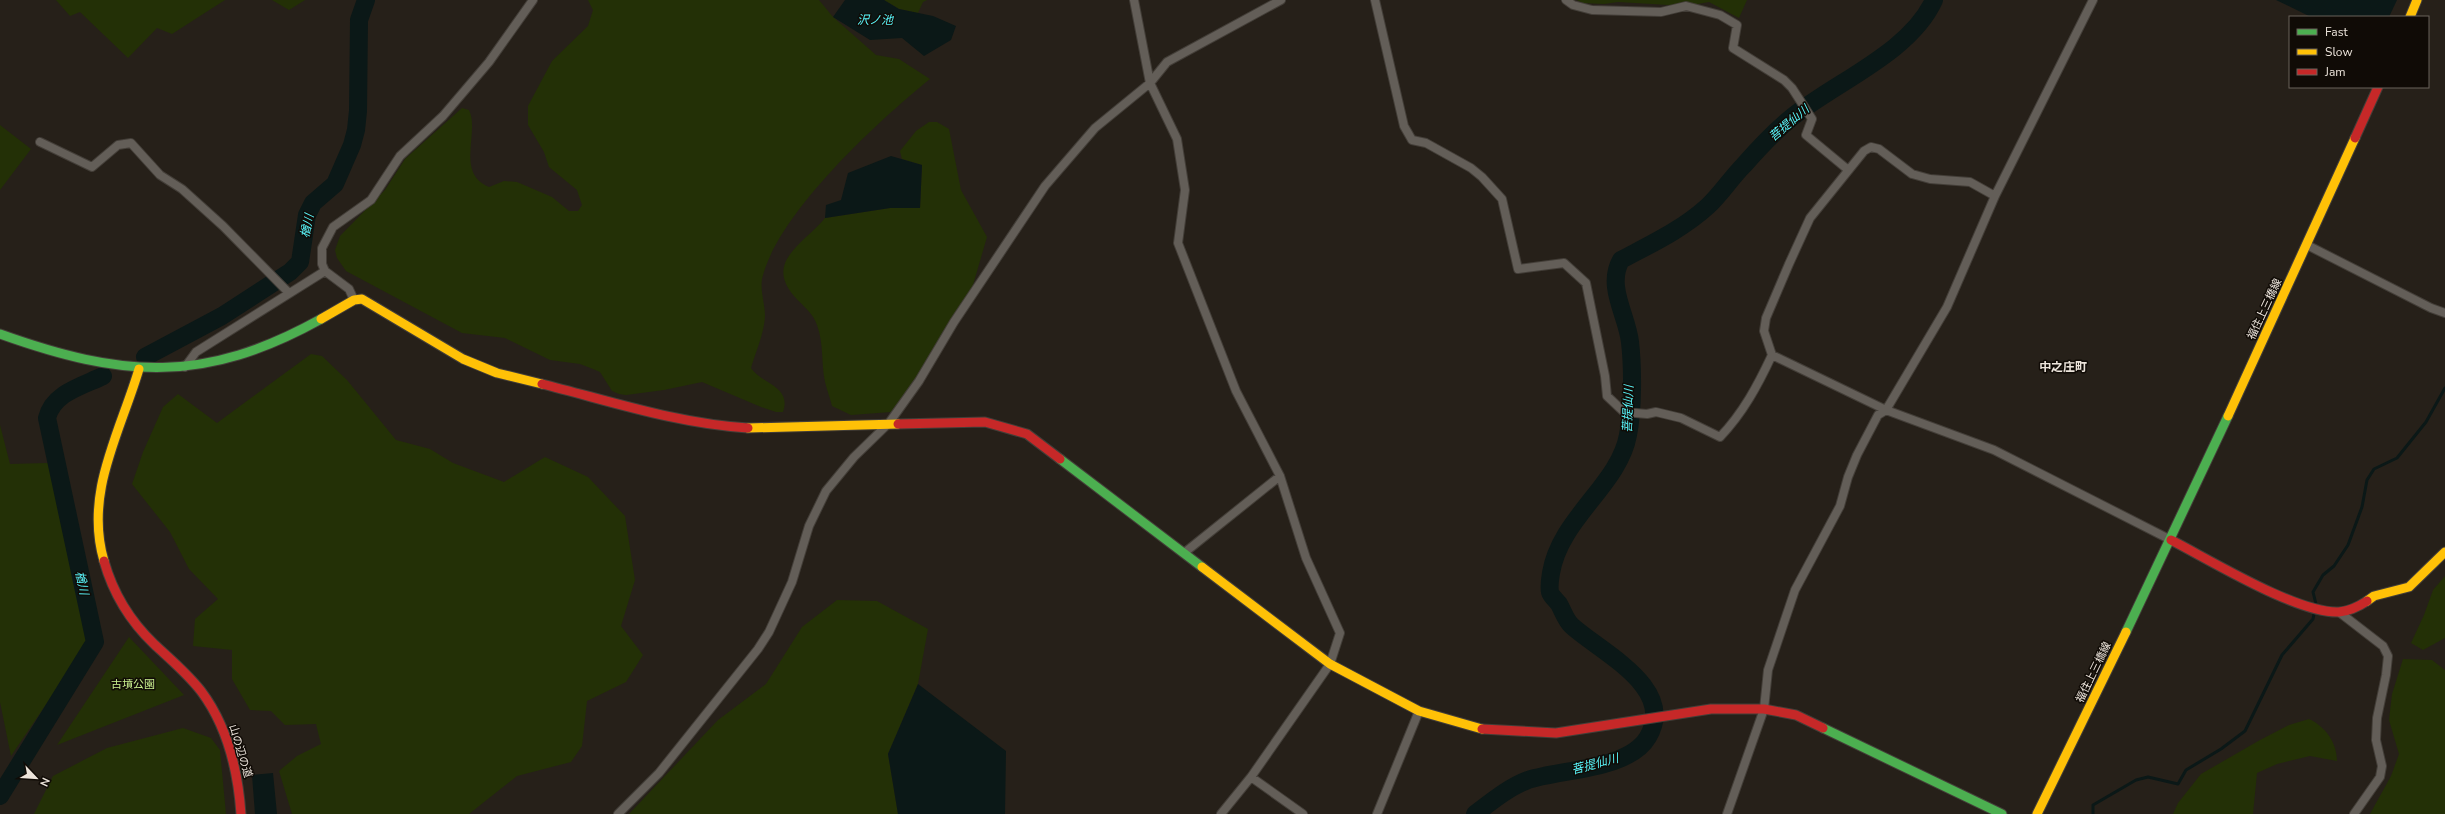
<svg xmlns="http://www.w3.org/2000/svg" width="2445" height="814" font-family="'Nunito Sans','Noto Sans JP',sans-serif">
<rect width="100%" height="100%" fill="#262019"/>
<!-- green -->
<path fill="#233006" d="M56,0H225L172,34L157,28L128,58L80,12L70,16Z
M272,0H305L289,10Z
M588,0H819L833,17L876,55L899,59L930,79C878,121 777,214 762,279C760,291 765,304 765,316C764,334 756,351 751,368C761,384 792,386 783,412H776L761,407L702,382L664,390L626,395L619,394L612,391L600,372L593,369L580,364L550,360L505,338L462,333L346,271L337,258L335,250L340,236L385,190L405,159L462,108L469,110C480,132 455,173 489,187L504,181L517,182L552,197L569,211H578L582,205L577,190L549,167L544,152L528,125V106L552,61L588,26L593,10Z
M884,0H927L923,2L918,13L899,9Z
M1577,0H1747L1739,18L1709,2L1686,6L1618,2L1604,4L1583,3Z
M929,122H937L949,129L961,190L987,237L973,285L914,381L891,412L851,415L832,406C830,398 827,390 825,382C821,363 824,344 817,325C813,313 803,306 794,296C764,261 805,243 825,218L890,208H920L922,165L902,159L900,151L916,131Z
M0,125L31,149L0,190Z
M311,354L322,356L347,380L396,440L430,449L453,463L504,482L545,457L588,477L625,516L635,580L621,626L643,655L626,682L587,701L582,746L571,762L517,776L469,814H292L279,771L297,756L321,744L316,724L285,725L271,711L250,710L232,679V650L193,646L195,619L218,599L189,569L170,532L132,484L143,452L163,407L178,394L217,423Z
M0,425L10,464L48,463L87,644L11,756L0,702Z
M2445,576V638L2423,650L2411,643L2424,615L2433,590Z
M837,600L877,601L928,629L918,684L888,754L898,814H629L718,720L766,684L802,627Z
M129,637L184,695L57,745Z
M2403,659L2432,660L2445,670V814H2370L2391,776L2399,754L2389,720L2392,694Z
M2309,719C2326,727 2337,743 2337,761L2310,756L2277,764L2257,773L2253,814H2173L2178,803L2201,774L2260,740L2289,725Z
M183,728L211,738L220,750L226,814H34L53,776L107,748Z"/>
<!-- water -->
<path fill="#0b1817" d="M845,0H884L899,9L933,16L956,26L951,40L924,56L902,38L870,40L833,17Z
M2276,0H2397L2389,17H2311Z
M891,156L922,165L920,208H890L825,218L826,205L841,200L848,173Z
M918,684L1006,751L1005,814H898L888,754Z
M273,773L277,814H255L252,775Z"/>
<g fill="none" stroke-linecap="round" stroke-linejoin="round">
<!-- stream -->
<path stroke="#0b1817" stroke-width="3" d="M2316,604L2313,592L2323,575L2334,566L2348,545L2362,507L2367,480L2374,469L2397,458L2426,422L2445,388
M2093,814V805L2136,780L2148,777L2178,784L2186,770L2221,749L2245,731L2282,655L2313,619L2314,614"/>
<!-- river -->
<path stroke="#0b1817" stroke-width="18" d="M145,357L222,316L290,272L300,262L307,215L313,203L335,184L352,145L356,130L358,111L359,20L366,0
M0,796L95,642L47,418C53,393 82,386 103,376
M1475,814C1491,802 1509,787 1528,780C1561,769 1629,770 1648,737C1677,688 1602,653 1572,626C1566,621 1563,611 1559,604C1556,600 1551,596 1550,592C1549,587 1550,579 1551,573C1560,518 1619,485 1628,435C1633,410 1633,368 1630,342C1627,315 1606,286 1621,260C1651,244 1683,229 1708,206C1721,194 1731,178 1744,165C1758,149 1774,132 1791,118C1835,82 1910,53 1934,0"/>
<!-- street casing -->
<g stroke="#433e38" stroke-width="10">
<path id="street" d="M1134,0L1150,83L1177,139L1185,190L1178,243L1236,391L1280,476L1306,558L1340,633L1330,664L1251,777L1221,814
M1375,0L1404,126L1412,140L1426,143L1471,168L1482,177L1502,199L1518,269L1564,263L1586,283L1605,376L1607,396L1624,412L1647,414L1656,412L1681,418L1720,437C1743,413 1758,385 1772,355
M1566,0L1573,5L1592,10L1661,12L1686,6L1720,15L1737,25L1733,48L1784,80L1792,88L1812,119L1806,135L1847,169
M40,142L92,167L118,145L131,143L160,175L182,189L223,226L289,293
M1995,196L1970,182L1930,179L1912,174L1879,149L1871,147L1864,151L1810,218L1789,264L1766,318L1764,331L1772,355L1886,410L1994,450L2171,540
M2307,245L2431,308L2445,313
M354,300L349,289L325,271L322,264V248L333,227L371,200L400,156L443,116L489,62L533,0
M185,367L196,352L325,271
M1184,553L1280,476
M2339,612L2383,646L2388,656L2386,675L2377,718L2376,740L2382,766L2380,777L2354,814
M1251,777L1303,814
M618,814L659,773L758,649L769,632L792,582L809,526L826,491L854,457L889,423L919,381L954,322L1045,186L1095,128L1150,83L1167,62L1281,0
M1377,814L1419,711
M1727,814L1764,709L1768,670L1795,590L1840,506L1848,477L1857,455L1878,415L1886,410L1947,307L1995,196L2093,0"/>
</g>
<!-- fast casing -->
<g stroke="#433e38" stroke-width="11">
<path id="fast" d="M0,334C123,378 204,384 321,319
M1060,459L1202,567
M2126,632L2228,416
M1823,728L2002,814"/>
</g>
<!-- slow casing -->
<g stroke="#433e38" stroke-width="11">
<path id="slow" d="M2410,17L2417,0
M321,319L354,300L362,299L463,359L497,373L542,384
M2228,416L2355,138
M748,428L898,424
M104,561C84,493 120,433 139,369
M1202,567L1330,664L1419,711L1482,729
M2367,601L2374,596L2409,587L2445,552
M2037,814L2126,632"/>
</g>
<!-- jam casing -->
<g stroke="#433e38" stroke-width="11">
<path id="jam" d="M2355,138L2378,87
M542,384C610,401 678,424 748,428
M898,424L985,422L1027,434L1060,459
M2171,540C2210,560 2298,614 2339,612C2350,611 2358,607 2367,601
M104,561C113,593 130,621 154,644C170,659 187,673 201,691C228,727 238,771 241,814
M1482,729L1556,733L1711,709H1764L1796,715L1823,728"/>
</g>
<!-- street -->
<use href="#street" stroke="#635e58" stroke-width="8"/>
<!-- fast -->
<use href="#fast" stroke="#4caf50" stroke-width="9"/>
<!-- slow -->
<use href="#slow" stroke="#ffc107" stroke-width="9"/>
<!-- jam -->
<use href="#jam" stroke="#c62828" stroke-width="9"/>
</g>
<g text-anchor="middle" stroke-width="3" stroke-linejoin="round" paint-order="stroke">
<!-- street labels -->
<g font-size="11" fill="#ece4db" stroke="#100b06">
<text transform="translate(2264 309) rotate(-65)" y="4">福住上三橋線</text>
<text transform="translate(2093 672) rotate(-64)" y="4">福住上三橋線</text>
<text transform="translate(241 751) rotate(73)" y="4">山の辺の道</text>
</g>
<!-- park labels -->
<g font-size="11" fill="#caf08f" stroke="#100b06">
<text x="133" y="688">古墳公園</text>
</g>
<!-- water labels -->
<g font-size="12" font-style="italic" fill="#59f7fc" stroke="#100b06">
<text x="875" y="24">沢ノ池</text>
<text transform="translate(1789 123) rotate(-40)" y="4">菩提仙川</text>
<text transform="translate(307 226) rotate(-78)" y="4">楢川</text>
<text transform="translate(1628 409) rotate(-88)" y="4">菩提仙川</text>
<text transform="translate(82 583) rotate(78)" y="4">楢川</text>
<text transform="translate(1595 764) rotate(-15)" y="4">菩提仙川</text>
</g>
<!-- neighbourhood labels -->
<g font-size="12" font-weight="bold" fill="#ece4db" stroke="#100b06">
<text x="2063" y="371">中之庄町</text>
</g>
</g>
<!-- legend -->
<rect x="2289" y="16" width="140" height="72" fill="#100b06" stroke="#68625b"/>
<rect x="2297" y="29" width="20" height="6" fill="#4caf50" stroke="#68625b"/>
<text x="2325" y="36" font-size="12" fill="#ece4db">Fast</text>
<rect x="2297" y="49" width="20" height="6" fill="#ffc107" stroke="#68625b"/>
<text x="2325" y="56" font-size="12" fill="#ece4db">Slow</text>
<rect x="2297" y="69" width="20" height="6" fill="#c62828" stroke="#68625b"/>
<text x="2325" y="76" font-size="12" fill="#ece4db">Jam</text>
<!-- north arrow -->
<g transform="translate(36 778) rotate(115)" stroke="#100b06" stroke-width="3" paint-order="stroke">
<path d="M0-3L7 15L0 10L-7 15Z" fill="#ece4db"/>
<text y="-6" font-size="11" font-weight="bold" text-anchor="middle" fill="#ece4db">N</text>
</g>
</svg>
